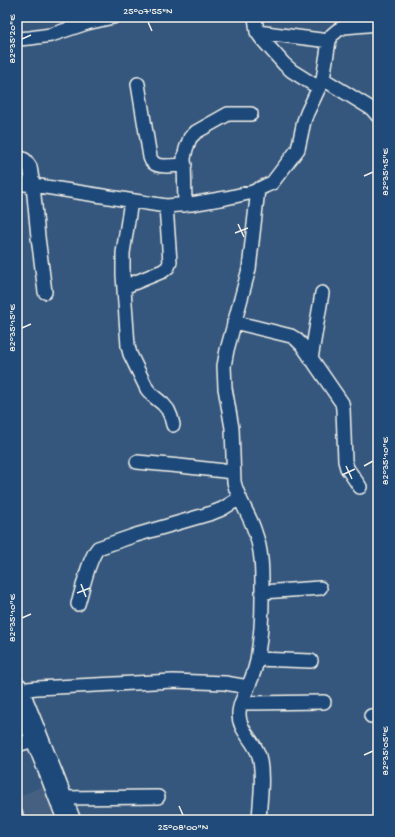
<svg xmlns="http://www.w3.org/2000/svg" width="395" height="837" font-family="'Gochi Hand',sans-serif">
<rect width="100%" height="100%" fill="#35577e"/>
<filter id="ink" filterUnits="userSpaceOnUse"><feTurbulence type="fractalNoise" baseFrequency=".025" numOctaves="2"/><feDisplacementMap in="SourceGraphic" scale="8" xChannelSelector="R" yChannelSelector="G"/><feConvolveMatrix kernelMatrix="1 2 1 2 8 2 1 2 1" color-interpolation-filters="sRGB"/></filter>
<g filter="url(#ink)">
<!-- built -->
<path fill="#446081" d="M45,785L57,820H17L18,797Z"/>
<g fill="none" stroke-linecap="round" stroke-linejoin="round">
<!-- lane casing -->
<g stroke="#f4f1e8" stroke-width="9">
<path id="lane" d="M19,812L20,820"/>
</g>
<!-- street casing -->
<g stroke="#f4f1e8" stroke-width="16">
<path id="street" d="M255,17L257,32L262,39L284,64L292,71L319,88
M257,32L329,41
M17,39L30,38L51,35L87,23L113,17
M323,79L372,109L378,116
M138,84L150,157C151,160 151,161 154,163C159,168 177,165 185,165
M17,158H21L25,160L30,167L33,185L38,237L45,292
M17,183L33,185L166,206L191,204L226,198L253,192L265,186L272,183L298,149L304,121L307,113L323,79L329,41L332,35L338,30L344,27L378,24
M258,189L249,269L227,350L224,366L225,388L232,428L234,482C238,500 250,515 255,532C263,553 262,576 262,598C262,616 261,635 258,653C257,665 253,676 248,687C245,695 239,704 239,713C238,730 255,741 259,756C264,777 260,799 259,820
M131,201L123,253V275L128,346L130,354L147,389L152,395L163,404L168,410L171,417L173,425
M185,205L184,158L186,149L190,138L196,132L228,114H251
M124,287L163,271L168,267L170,262L166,206
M234,322L291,336L296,339L302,345L342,403L343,409L345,461L347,468L360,487
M311,359L322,293
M137,462L180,466L233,472
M262,592L320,588
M78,604C83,588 88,560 98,548L136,535L212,513L222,509L240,498
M257,659L311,661
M18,690L37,688L173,681L225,683L248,687
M241,703L324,702
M371,716H378
M17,745L37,739
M61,798L158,797"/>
</g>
<!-- highway casing -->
<g stroke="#f4f1e8" stroke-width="25">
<path id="highway" d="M17,689L52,776L69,820"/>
</g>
<!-- lane -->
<use href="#lane" stroke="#1f4a7a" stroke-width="6"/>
<!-- street -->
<use href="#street" stroke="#1f4a7a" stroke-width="13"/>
<!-- highway -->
<use href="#highway" stroke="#1f4a7a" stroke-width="22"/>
</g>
</g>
<!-- ticks -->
<path fill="none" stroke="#f4f1e8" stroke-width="1.5" d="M148,22L152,31M22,39L31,35M364,176L373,172M238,224L244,237M235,233L248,228M22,328L31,324M346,466L352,479M364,466L373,461M342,475L355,469M81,584L86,597M77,593L90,588M22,618L31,614M364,755L373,751M179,806L183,815"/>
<!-- margin -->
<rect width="395" height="837" fill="none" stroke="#1f4a7a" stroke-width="44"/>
<rect x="22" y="22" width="351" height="793" fill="none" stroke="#f4f1e8" stroke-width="1.5"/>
<g font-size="10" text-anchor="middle" fill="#f4f1e8">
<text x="148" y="14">25°07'55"N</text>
<text transform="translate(11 39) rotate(-90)" y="4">82°35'20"E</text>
<text transform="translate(384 172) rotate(-90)" y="4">82°35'15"E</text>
<text transform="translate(11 328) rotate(-90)" y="4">82°35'15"E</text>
<text transform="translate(384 461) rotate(-90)" y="4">82°35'10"E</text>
<text transform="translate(11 618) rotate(-90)" y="4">82°35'10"E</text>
<text transform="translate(384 751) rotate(-90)" y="4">82°35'05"E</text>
<text x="183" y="830">25°08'00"N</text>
</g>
</svg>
